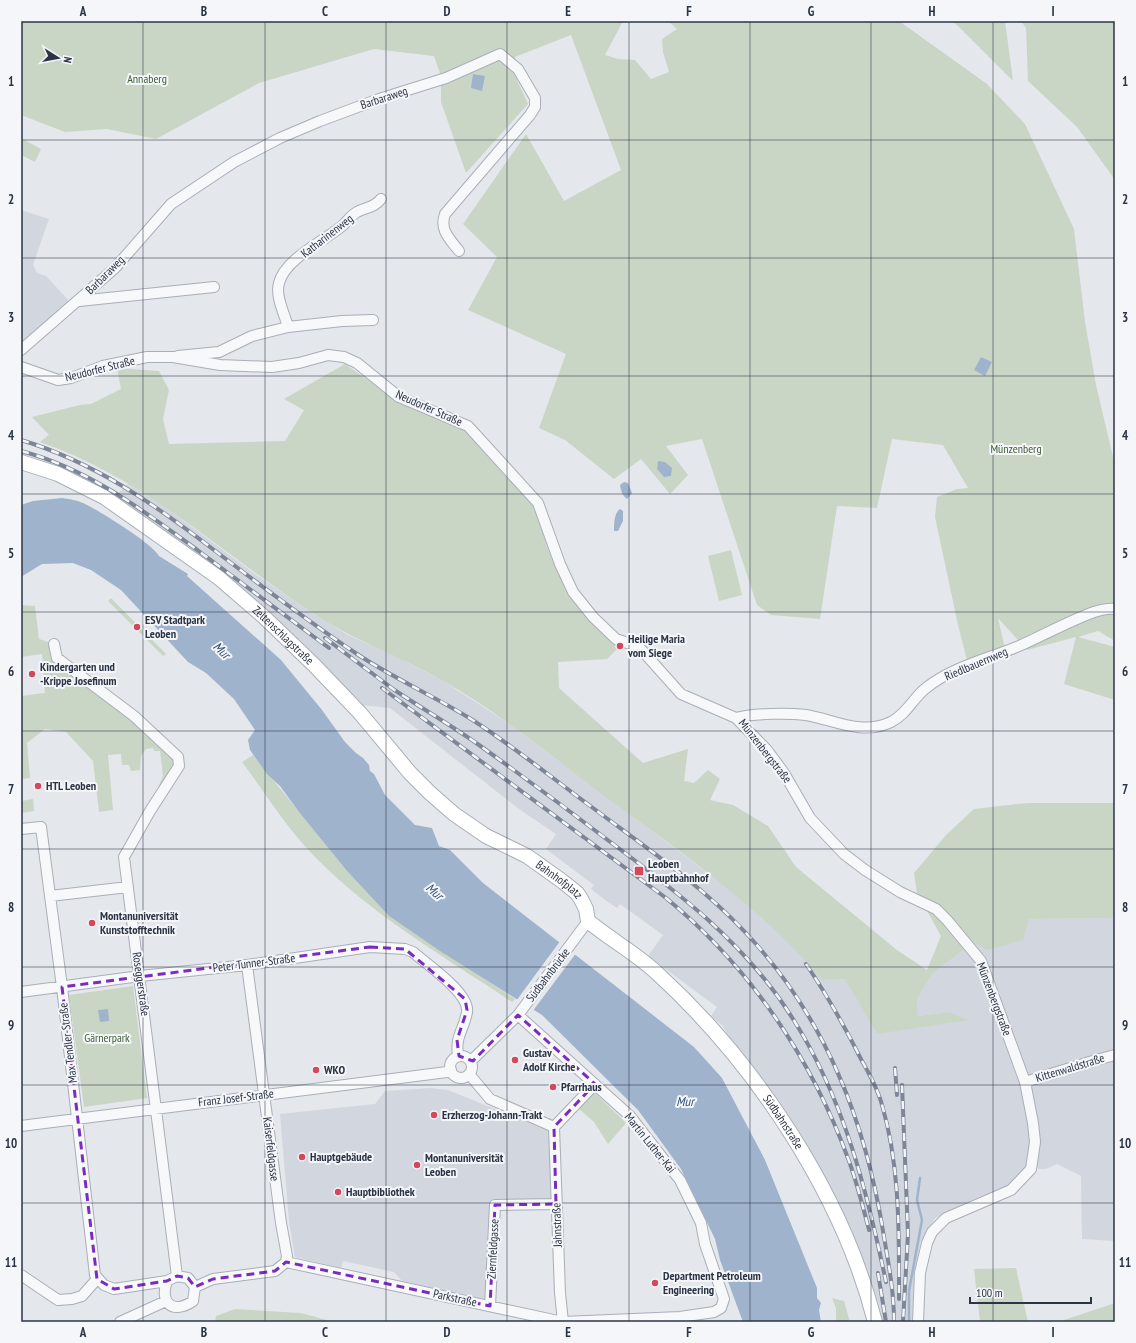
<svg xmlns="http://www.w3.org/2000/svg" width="1136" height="1343" font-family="'PT Sans Narrow',sans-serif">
<rect width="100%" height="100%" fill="#e4e7ec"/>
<!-- built -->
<path fill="#d2d6de" d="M21,210L49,219L33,265L37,273L46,276L70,302L21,346Z
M128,484L165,507L255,574L312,613L348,635L399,658L443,681L511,725L738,896L797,950L822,980L845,978L877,1034L949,1012L918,1016L917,999L933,973L965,949L971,941L1029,919L1115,918V1241L1082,1239L1081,1176L1057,1164L1046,1169H1039L1036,1167L1008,1187L981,1196L935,1218L921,1241L915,1271L912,1322H882L879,1304L853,1238L811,1154L777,1099L728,1036L723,1026L711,1016L717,1007L648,956L663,935L620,904L617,908L605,900L591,889L594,885L546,849L556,834L519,809L390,708L361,705L114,497Z
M430,1088L448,1090L549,1131L551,1200L493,1203L488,1300L402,1281L394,1272L343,1261L341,1268L295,1257L289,1221L280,1114L375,1104L385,1091Z"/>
<!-- green -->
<path fill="#c9d6c5" d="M21,21H623L605,55L618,59L635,60L651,79L669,72L663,52L662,39L677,29L668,21H899L987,84L1025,124L1074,229L1085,322L1096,385L1115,465V641L1098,631L1078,637L1115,647V700L1064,684L1076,637L1027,650L998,618L1005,649L967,660L958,625L935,517L937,497L957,489L968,488L943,445L892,439L877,508L837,506L820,619L771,615L757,605L702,439L666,446L688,475L670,494L641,459L614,479L565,440L539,428L566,354L468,310L497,257L463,224L526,134L564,201L621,170L571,35L515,57L517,80L528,104L466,173L441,102V76L434,56L374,49L259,83L156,139L107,129L65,132L21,115Z
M953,21H1005L1013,81Z
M1021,21H1115V180L1077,127L1028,81L1026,28Z
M21,138L41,149L35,162L21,155Z
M345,364L398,401L466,429L536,506L547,547L569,596L618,648L607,659L558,662L559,688L643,763L688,749L684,781L694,783L708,770L720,779L710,800L733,805L768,826L796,867L897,950L927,970L941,936L917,893L914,873L946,835L974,809L1028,803H1115V918L1029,919L1023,940L987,950L971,941L965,949L933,973L917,999L918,1016L949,1012L968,1020L877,1034L845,979L822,980C760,906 680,852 603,795C550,755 500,713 443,681C400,656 352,640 311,612C222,553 142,477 40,442L49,435L32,417L80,405L91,404L121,389L117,368L159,371L169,390L163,419L169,444L285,441L304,410L284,399Z
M731,550L742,595L719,601L708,556Z
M111,598L166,654L163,656L108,601Z
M21,605L35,606L39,639L54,644L57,658L178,757L164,789L159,785L163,776L160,751H154L153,748L146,749L141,756L140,770L131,771L129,765H122L121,754L108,755L113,810L99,812L93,761L66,732L45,729L27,743L30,778L21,779V696L45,693L42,654L21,657Z
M253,755L347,871L389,916L515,999L512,1002C445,957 373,916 316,858C287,829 266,794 242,762Z
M33,799L34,811L21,813V801Z
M133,986L147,1098L84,1107L69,995Z
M593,1091L626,1123L608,1144L594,1122L578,1108Z
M1016,1268L1028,1322H980L974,1269Z
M832,1298L844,1301L850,1322H836V1308Z
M1115,1303V1322H1058Z
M235,1309L301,1313L334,1322H215L216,1316Z"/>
<!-- water -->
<path fill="#9fb4cc" d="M473,74L485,76L482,91L471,88Z
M981,357L992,362L985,376L974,370Z
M658,461L665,462L672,468L671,476L664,477L657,469Z
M624,482L628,483L632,493L627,499C622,495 621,491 620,485Z
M62,498C69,499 76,500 83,503C98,510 152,543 159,556L188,574L187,576L281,660L322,710L345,742L356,753L363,758L369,765L370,771L374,774L385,795L415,825L432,828L439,846L450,850L483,883L694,1047L722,1078L765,1160L817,1288V1298L821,1303L819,1310L821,1322H743L720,1260L715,1239L681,1169L638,1110L542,1015L440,951L389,916L347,871L299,812L280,786L267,774L250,750L248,740L255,730L234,699L206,673L188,662L121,590L91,570L73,563L42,564L21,577V505L33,501Z
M620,509L623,511V521L618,531H614C614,524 614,513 620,509Z
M108,1009L109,1021L100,1022L98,1010Z"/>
<!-- pier -->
<path fill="#e4e7ec" d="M561,940L577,952L532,1012L516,1001Z"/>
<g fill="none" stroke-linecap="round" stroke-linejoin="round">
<!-- stream -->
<path stroke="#9fb4cc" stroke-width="2.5" d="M909,1322V1291L922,1220L917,1200L920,1178"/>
<!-- minor casing -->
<g stroke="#a9aeb7" stroke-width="12">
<path id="minor" d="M79,301L214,287
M288,327C285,315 275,296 279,283C285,259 324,241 342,226C347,222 351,215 357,212C366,207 374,208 381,199
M21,350L115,268L171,204L234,162L280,138L320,121L379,99L446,78L500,54L518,69L535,98V107L530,115L445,214C439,230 450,239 459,251
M178,356L219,352L252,336L288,327L342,321L373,320
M21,367L58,380L71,378L103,366L147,357H173L220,365L272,367L299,363L328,355L344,357L357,363L399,397L468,426L538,503L560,564L573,592L593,617L616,639L639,647L681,694L736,718L767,750L784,773L810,818L844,854L865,870L900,892L936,909L947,920L981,961L1025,1082L1033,1123L1035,1142L1031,1169L1011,1190L946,1218L932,1232L927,1243L920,1273L918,1322
M54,644L57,658L134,716L178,757L179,766L150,811L124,857L177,1276
M736,718C752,713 790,713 806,715C835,720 862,736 891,722C907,714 913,698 926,688C952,667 988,659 1019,646C1044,635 1069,621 1094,612C1100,610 1109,608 1115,609
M21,829L41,827L62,987L95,1275L104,1285L114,1289L167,1281L177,1276L188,1278L195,1287L193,1301C173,1315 159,1303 167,1281
M50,896L128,887
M247,965L281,1223L287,1256L286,1262
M21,992L140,976L247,965L370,947L405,949L413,952C426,964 470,993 467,1012C464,1030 455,1035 458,1056
M450 1067a11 11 0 1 1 22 0a11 11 0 1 1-22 0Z
M471,1061L518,1015L588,921
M469,1074L490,1099L554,1127L560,1293L563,1322
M1025,1082L1096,1060L1115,1055
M21,1126L447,1072L451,1070
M554,1127L595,1084
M21,1275L58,1300L72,1299L82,1296L97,1279
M195,1287L213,1279L275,1271L286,1262L563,1322L680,1317L714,1312L721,1308L724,1299L705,1244L701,1223L680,1180L672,1170L630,1116L518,1015
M490,1306L495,1205L556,1204
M120,1322L166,1301"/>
</g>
<!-- secondary casing -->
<g stroke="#a9aeb7" stroke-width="16">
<g id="secondary">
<path id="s1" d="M21,462L58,474L104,497L219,578L263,616L314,665L360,713L410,773L430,793L454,814L486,836L527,856L562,881L577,893L581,899L586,909L588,921C611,940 637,954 658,974C756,1064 842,1193 875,1322"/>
</g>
</g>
<!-- minor -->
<use href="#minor" stroke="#f7f8fa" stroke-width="10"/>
<!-- secondary -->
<use href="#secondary" stroke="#fff" stroke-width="14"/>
<!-- rail casing -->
<g stroke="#7d8696" stroke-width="4">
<path id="rail" d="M21,440C94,462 154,504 214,550C260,585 308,621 357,654C393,678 434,696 471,719C513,746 552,778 593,808C645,847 700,884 745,932C826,1018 866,1122 884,1237C889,1266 894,1293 894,1322
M21,451C89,469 144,511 200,552C243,584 286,616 329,648
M325,638C348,655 370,672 393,689C421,708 451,725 479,745C521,775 563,806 605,838C675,890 746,943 793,1019C844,1099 867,1191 886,1282
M382,688L666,898C750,967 812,1059 849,1161C857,1183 863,1207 869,1230
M806,964C827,995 845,1027 862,1061C870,1075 878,1090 882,1105C898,1159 899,1218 899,1274
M895,1068L897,1095
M902,1085L908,1234L903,1322
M899,1269V1299
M878,1273L886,1322"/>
</g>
<!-- rail -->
<use href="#rail" stroke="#f4f6f9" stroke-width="2.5" stroke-dasharray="8" stroke-linecap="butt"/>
</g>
<!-- marked area -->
<path fill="none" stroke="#7b2cbf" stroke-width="3" stroke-dasharray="8 5" stroke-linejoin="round" d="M370,947L405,949L465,999L467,1010L457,1040L459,1056L473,1061L518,1015L595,1084L554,1127L556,1204L495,1205L490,1306L286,1262L275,1271L213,1279L195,1287L188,1278L177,1276L167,1281L114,1289L97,1279L62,987Z"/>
<!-- grid -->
<path fill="none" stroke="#2b3445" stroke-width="1" stroke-opacity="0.55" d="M143,21V1322M265,21V1322M386,21V1322M507,21V1322M629,21V1322M750,21V1322M871,21V1322M993,21V1322M21,140H1115M21,258H1115M21,376H1115M21,494H1115M21,612H1115M21,731H1115M21,849H1115M21,967H1115M21,1085H1115M21,1203H1115"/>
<!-- markers -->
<g fill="#d1495b" stroke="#f4f6f9" stroke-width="1.5">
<circle cx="137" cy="627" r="4"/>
<circle cx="620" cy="646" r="4"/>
<circle cx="32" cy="674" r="4"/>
<circle cx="38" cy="786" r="4"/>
<rect x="634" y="866" width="10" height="10" rx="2"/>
<circle cx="92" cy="923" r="4"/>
<circle cx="515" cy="1060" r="4"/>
<circle cx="316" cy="1070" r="4"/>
<circle cx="553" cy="1087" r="4"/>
<circle cx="434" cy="1115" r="4"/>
<circle cx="302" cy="1157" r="4"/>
<circle cx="417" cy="1165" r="4"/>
<circle cx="338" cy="1192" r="4"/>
<circle cx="655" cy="1283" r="4"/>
</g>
<g text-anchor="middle" stroke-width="4" stroke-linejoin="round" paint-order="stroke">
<!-- park labels -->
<g font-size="12" fill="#3f6138" stroke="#f4f6f9">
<text x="147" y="83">Annaberg</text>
<text x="1016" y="453">Münzenberg</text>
<text x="107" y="1042">Gärnerpark</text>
</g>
<!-- street labels -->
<g font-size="12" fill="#2b3445" stroke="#f4f6f9">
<text transform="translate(384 98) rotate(-18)" y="4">Barbaraweg</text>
<text transform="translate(327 236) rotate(-38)" y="4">Katharinenweg</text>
<text transform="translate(105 275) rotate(-45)" y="4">Barbaraweg</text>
<text transform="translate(100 369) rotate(-14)" y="4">Neudorfer Straße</text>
<text transform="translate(429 408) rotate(24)" y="4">Neudorfer Straße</text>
<text dy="4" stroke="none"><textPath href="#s1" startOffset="317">Zeltenschlagstraße</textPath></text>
<text transform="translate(976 664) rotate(-23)" y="4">Riedlbauernweg</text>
<text transform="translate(765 751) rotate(52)" y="4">Münzenbergstraße</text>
<text dy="4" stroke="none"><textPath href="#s1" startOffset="689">Bahnhofplatz</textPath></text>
<text transform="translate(254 963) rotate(-7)" y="4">Peter Tunner-Straße</text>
<text transform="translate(548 975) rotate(-53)" y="4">Südbahnbrücke</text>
<text transform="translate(141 984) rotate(82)" y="4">Roseggerstraße</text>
<text transform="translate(994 999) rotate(69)" y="4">Münzenbergstraße</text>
<text transform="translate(68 1043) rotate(-97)" y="4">Max Tendler-Straße</text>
<text transform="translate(1070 1068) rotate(-17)" y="4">Kittenwaldstraße</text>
<text transform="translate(236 1098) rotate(-7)" y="4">Franz Josef-Straße</text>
<text dy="4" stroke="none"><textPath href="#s1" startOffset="1024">Südbahnstraße</textPath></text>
<text transform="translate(650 1143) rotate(51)" y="4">Martin Luther-Kai</text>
<text transform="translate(271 1149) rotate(83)" y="4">Kaiserfeldgasse</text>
<text transform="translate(557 1225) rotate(-92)" y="4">Jahnstraße</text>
<text transform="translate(493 1249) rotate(-87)" y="4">Ziernfeldgasse</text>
<text transform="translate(455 1298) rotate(12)" y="4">Parkstraße</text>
</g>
<!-- poi labels -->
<g font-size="12" font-weight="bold" fill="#2b3445" stroke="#f4f6f9" text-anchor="start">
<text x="145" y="624">ESV Stadtpark<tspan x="145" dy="14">Leoben</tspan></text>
<text x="628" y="643">Heilige Maria<tspan x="628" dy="14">vom Siege</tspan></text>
<text x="40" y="671">Kindergarten und<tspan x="40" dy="14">-Krippe Josefinum</tspan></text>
<text x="46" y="790">HTL Leoben</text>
<text x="648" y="868">Leoben<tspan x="648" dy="14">Hauptbahnhof</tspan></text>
<text x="100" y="920">Montanuniversität<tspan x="100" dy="14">Kunststofftechnik</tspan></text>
<text x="523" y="1057">Gustav<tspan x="523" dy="14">Adolf Kirche</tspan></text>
<text x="324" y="1074">WKO</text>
<text x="561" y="1091">Pfarrhaus</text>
<text x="442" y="1119">Erzherzog-Johann-Trakt</text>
<text x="310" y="1161">Hauptgebäude</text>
<text x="425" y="1162">Montanuniversität<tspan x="425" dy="14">Leoben</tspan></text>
<text x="346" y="1196">Hauptbibliothek</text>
<text x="663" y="1280">Department Petroleum<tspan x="663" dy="14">Engineering</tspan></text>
</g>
<!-- water labels -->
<g font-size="13" font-style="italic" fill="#34527a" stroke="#f4f6f9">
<text transform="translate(222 650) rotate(44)" y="5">Mur</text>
<text transform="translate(435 891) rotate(41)" y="5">Mur</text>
<text x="685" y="1106">Mur</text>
</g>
</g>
<!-- border -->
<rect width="1136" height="1343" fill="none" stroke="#f4f6f9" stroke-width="44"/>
<!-- north arrow -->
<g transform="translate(58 58) rotate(101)" stroke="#f4f6f9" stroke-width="3" paint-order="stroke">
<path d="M0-3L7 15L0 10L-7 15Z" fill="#2b3445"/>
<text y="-6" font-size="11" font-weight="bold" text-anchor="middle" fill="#2b3445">N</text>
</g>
<!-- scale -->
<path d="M970 1297v6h121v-6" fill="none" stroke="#2b3445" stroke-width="2"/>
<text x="976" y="1297" font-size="12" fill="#2b3445" stroke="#f4f6f9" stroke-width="3" paint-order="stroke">100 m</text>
<rect x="22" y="22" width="1092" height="1299" fill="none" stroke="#2b3445" stroke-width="1.5"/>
<g font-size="13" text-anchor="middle" font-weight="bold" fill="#2b3445">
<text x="83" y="16">A</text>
<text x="204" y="16">B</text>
<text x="325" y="16">C</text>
<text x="447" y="16">D</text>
<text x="568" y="16">E</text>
<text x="689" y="16">F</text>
<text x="811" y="16">G</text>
<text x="932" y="16">H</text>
<text x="1053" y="16">I</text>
<text x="11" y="86">1</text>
<text x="1125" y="86">1</text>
<text x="11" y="204">2</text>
<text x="1125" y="204">2</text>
<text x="11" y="322">3</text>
<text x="1125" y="322">3</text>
<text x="11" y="440">4</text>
<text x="1125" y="440">4</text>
<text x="11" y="558">5</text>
<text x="1125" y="558">5</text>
<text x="11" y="676">6</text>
<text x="1125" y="676">6</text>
<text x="11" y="794">7</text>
<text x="1125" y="794">7</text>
<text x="11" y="912">8</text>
<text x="1125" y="912">8</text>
<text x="11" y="1030">9</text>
<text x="1125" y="1030">9</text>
<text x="11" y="1148">10</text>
<text x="1125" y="1148">10</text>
<text x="11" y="1267">11</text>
<text x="1125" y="1267">11</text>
<text x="83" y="1337">A</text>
<text x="204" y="1337">B</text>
<text x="325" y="1337">C</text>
<text x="447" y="1337">D</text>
<text x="568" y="1337">E</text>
<text x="689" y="1337">F</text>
<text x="811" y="1337">G</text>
<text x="932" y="1337">H</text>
<text x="1053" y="1337">I</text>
</g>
</svg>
